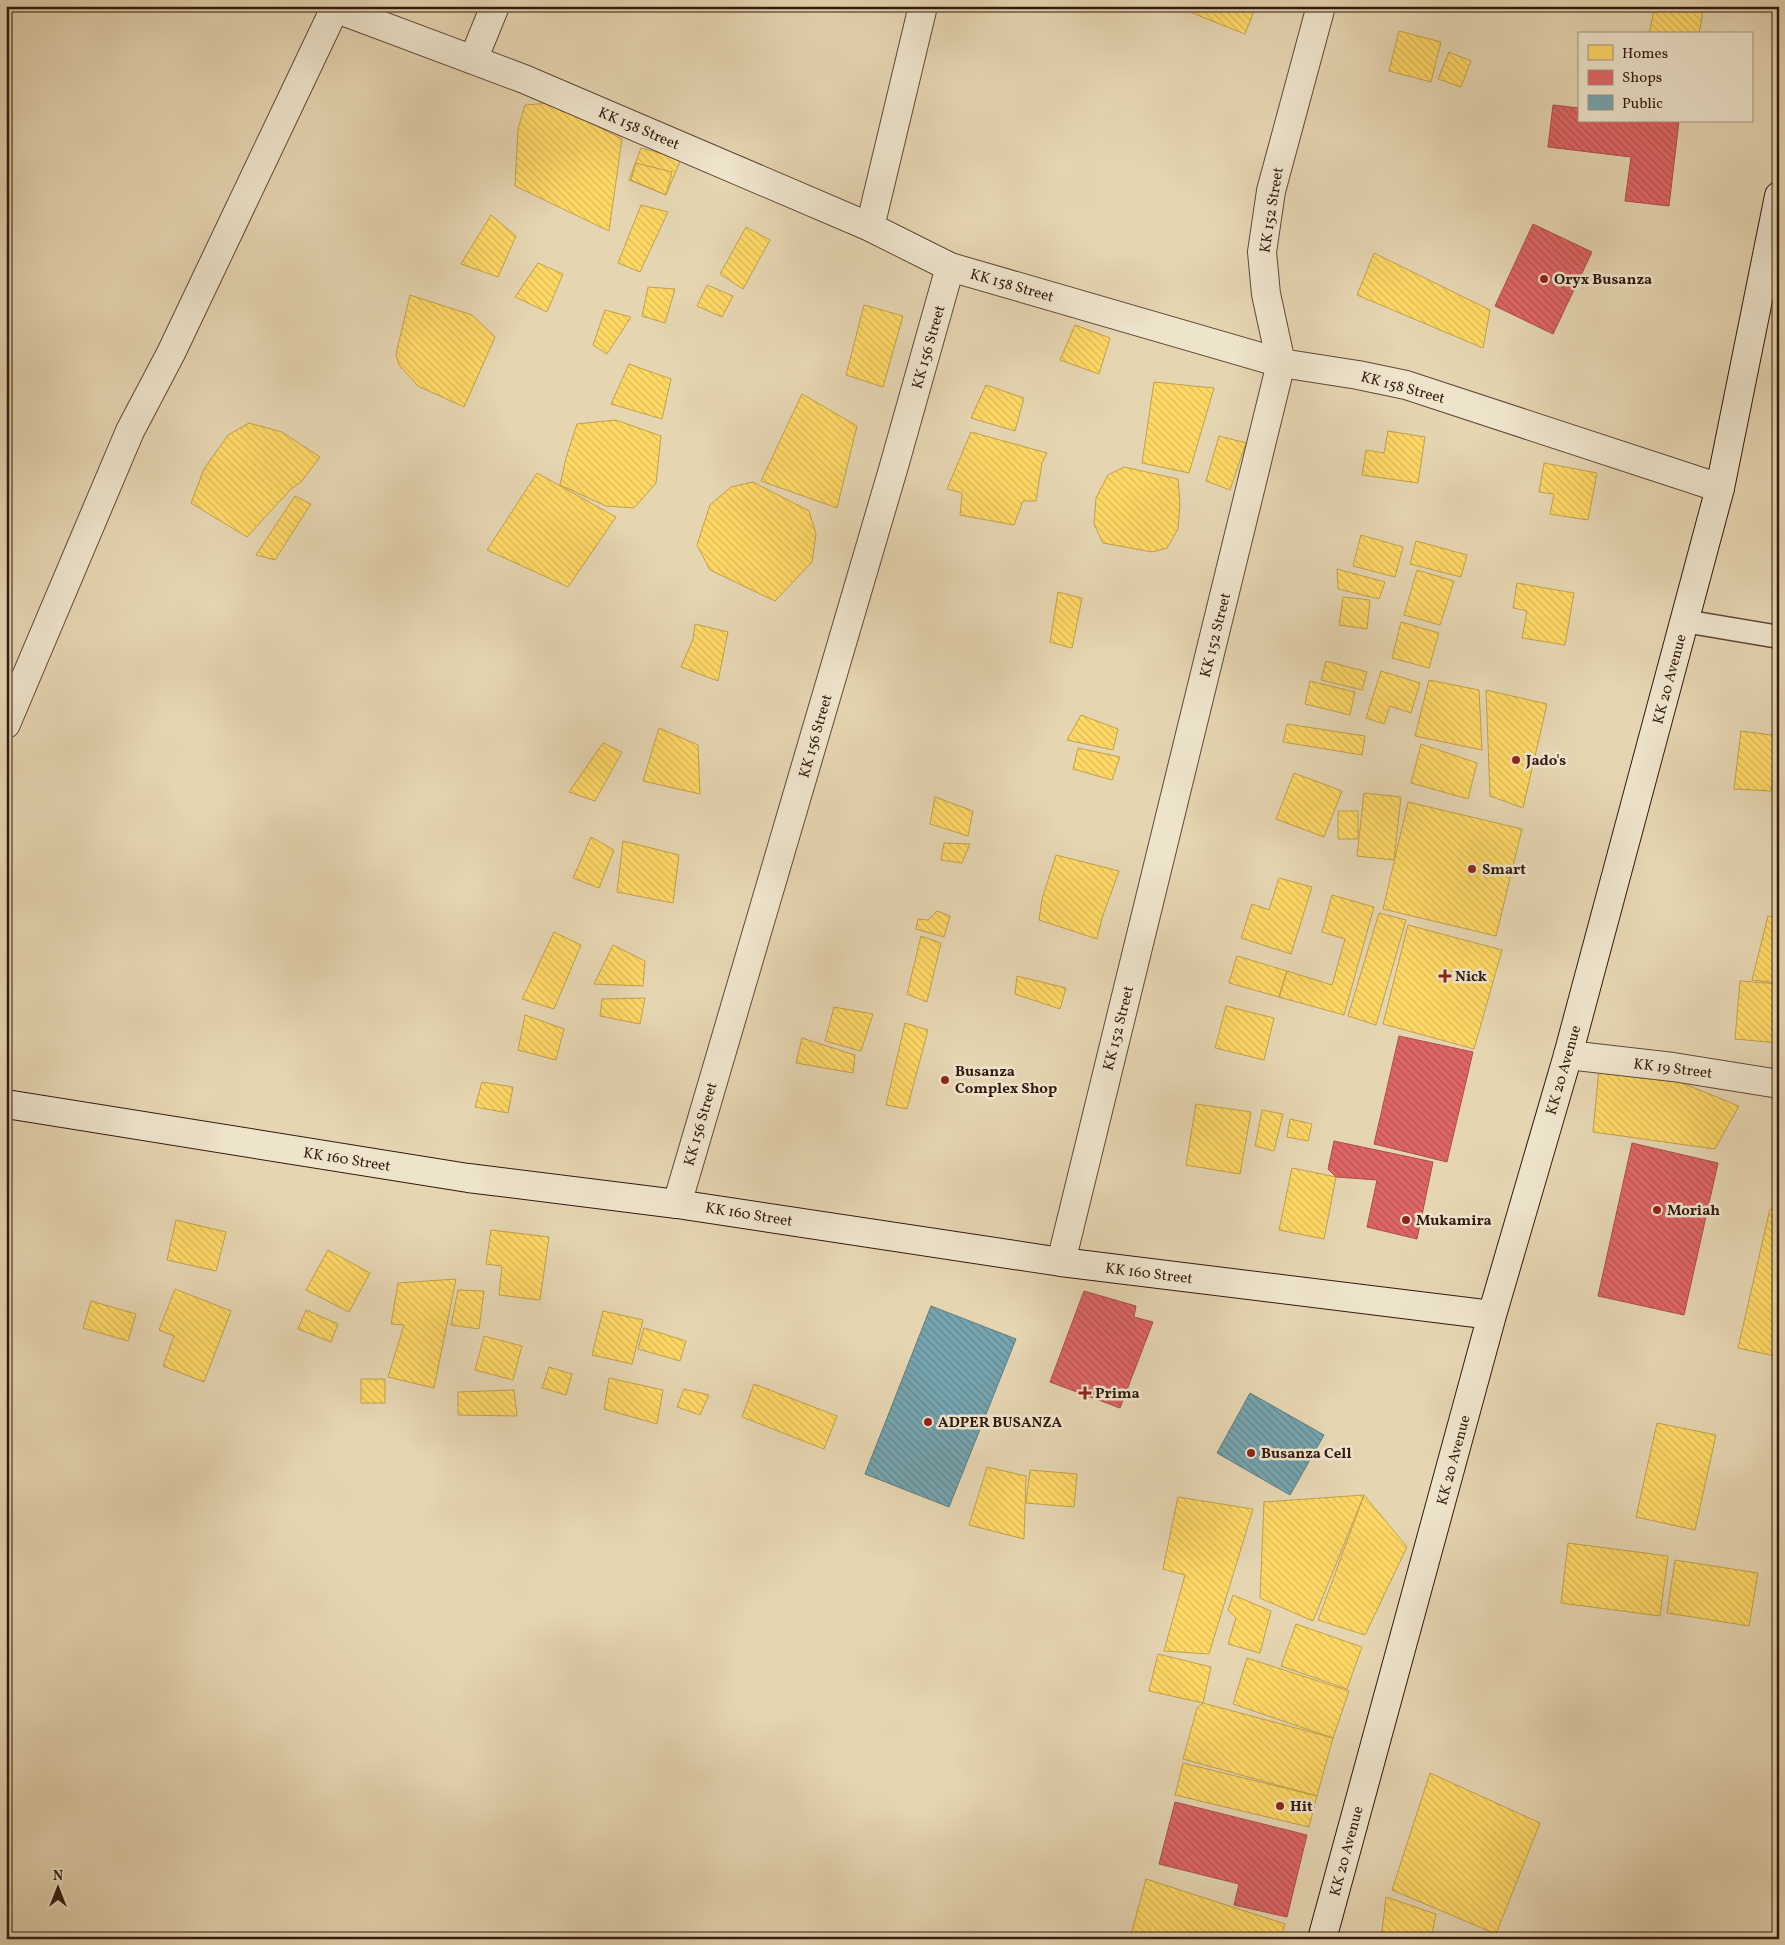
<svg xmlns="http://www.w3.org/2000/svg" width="1785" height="1945" font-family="Vollkorn,serif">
<defs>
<pattern id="homes-back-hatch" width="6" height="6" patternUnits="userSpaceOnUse" patternTransform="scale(1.25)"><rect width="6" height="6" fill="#ffd966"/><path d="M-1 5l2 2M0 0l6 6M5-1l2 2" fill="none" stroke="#dbba57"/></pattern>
<pattern id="shops-back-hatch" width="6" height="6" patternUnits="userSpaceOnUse" patternTransform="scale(1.25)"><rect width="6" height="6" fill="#e06666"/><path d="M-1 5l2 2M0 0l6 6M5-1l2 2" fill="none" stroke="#b65352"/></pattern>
<pattern id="public-back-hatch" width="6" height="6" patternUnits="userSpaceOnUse" patternTransform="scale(1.25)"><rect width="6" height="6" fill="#76a5af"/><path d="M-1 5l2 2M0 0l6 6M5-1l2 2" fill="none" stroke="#61868d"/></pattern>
</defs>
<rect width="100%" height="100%" fill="#e5d5b1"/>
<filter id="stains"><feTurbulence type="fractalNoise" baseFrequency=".004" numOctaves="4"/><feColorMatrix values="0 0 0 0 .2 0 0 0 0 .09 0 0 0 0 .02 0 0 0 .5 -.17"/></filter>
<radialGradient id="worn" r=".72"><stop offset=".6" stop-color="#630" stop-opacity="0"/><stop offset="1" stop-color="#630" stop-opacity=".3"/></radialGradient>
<!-- homes -->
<path fill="url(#homes-back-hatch)" stroke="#c2a04c" d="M1194,6H1256L1245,34L1192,13Z
M1629,6H1704L1699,34H1649L1654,11Z
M1399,31L1441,42L1431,82L1389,71Z
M1449,52L1471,61L1461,87L1438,79Z
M551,103L622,139L609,231L515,186L518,129L525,105Z
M641,148L681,159L666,195L629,180Z
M636,163L672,172L666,195L631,180Z
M641,205L668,212L640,272L618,263Z
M491,215L516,236L498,277L461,264Z
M746,227L770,240L743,289L720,274Z
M1374,253L1490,310L1483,348L1357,295Z
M538,263L563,274L547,312L515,297Z
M707,285L733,296L722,317L697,306Z
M648,287L675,289L665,323L642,316Z
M410,295L472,315L495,337L464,407L418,386L399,365L396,354Z
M864,305L903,316L883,387L846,375Z
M605,310L631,317L607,354L593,345Z
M1075,325L1110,338L1099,374L1060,360Z
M629,364L671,379L662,419L611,404Z
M1154,382L1214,388L1189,473L1142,463Z
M986,385L1024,398L1015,431L971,418Z
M802,394L857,426L837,508L761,481Z
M616,420L661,436L656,483L634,508L606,506L560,485L566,458L577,424Z
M249,423L282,432L320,457L301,482L291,489L247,537L191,503L204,469L228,435Z
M1388,431L1425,437L1418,483L1362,475L1366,450L1384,453Z
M971,432L1047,453L1042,463L1036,501H1023L1014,525L960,515L962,493L947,489Z
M1219,436L1246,443L1230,490L1206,481Z
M1544,463L1597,473L1588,520L1550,514L1554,494L1539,492Z
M1124,467L1178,479L1180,504L1178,529L1167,548L1152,552L1103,543L1094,524L1096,498L1108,475Z
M537,473L616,517L568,587L487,550Z
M753,482L809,511L816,534L812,562L775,601L710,570L697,545L710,505L731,487Z
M295,496L311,504L275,560L256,555Z
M1361,535L1403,547L1395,577L1353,566Z
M1416,541L1467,555L1461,577L1410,564Z
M1337,569L1385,582L1379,599L1338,589Z
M1417,570L1454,581L1440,625L1404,615Z
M1517,583L1574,593L1565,645L1522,638L1527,611L1513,608Z
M1058,592L1082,598L1072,648L1050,642Z
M1343,597L1370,600L1367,629L1339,625Z
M1401,622L1439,633L1429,668L1392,658Z
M695,624L728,632L718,681L681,667L693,639Z
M1326,661L1367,672L1362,690L1321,680Z
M1381,671L1420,683L1411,713L1390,706L1384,724L1366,718Z
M1429,680L1479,690L1482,750L1415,736Z
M1310,681L1355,692L1350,715L1305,704Z
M1486,690L1547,704L1523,808L1490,796Z
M1081,715L1118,729L1113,750L1067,740Z
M1287,724L1365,736L1362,755L1283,742Z
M659,728L698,745L700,794L643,781Z
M1741,731L1779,736V746L1771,791L1734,789Z
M603,743L622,752L595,801L569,792Z
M1421,744L1477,763L1468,799L1411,783Z
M1078,748L1120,757L1112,780L1073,769Z
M1294,773L1342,791L1324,837L1276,819Z
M1364,793L1401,797L1394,860L1357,856Z
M935,797L973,811L968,836L930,824Z
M1408,802L1522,829L1496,936L1383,909Z
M1338,811H1358V839H1338Z
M591,837L614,850L599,888L573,878Z
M623,841L679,855L673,903L617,892Z
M944,843L970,844L962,863L941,860Z
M1056,855L1119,871L1102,918L1097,939L1039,920L1042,899Z
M1279,878L1312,887L1291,954L1241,938L1252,904L1269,910Z
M1332,895L1374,907L1344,1015L1279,997L1287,971L1332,985L1345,939L1322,932Z
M937,911L950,916L944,937L916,929L918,919L928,920Z
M1379,913L1406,920L1376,1025L1348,1016Z
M1768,916L1779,918V983L1752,980Z
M1408,925L1502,950L1474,1049L1383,1024Z
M554,932L581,945L554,1009L522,999Z
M921,936L941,943L927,1002L907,994Z
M613,945L645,961L643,986L594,984Z
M1237,956L1287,971L1279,997L1229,983Z
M1017,976L1066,988L1060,1009L1015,994Z
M1740,981L1779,984L1778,1043L1735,1039Z
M645,998L640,1024L600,1016L602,999Z
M1226,1006L1274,1018L1264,1060L1215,1048Z
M834,1007L873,1014L861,1051L825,1041Z
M525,1015L564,1029L556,1060L518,1050Z
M905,1023L928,1030L907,1109L886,1105Z
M802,1038L855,1055L853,1073L796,1063Z
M1599,1069L1672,1079L1739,1106L1715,1149L1593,1132Z
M482,1082L513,1087L508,1113L475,1107Z
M1196,1104L1251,1112L1240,1174L1186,1165Z
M1262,1110L1283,1114L1274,1151L1255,1146Z
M1290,1119L1312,1124L1308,1141L1287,1137Z
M1292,1168L1336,1177L1324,1239L1279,1230Z
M1770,1209L1779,1211V1357L1738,1348Z
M176,1220L226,1232L216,1271L167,1260Z
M491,1230L549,1237L540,1300L499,1295L502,1266L486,1264Z
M328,1250L370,1273L349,1312L306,1290Z
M456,1279L434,1388L388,1377L404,1325L391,1324L398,1283Z
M175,1289L231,1311L204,1382L163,1366L174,1336L159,1330Z
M458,1290L484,1291L479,1329L451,1325Z
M91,1301L136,1314L128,1341L83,1328Z
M306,1310L338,1324L331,1342L298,1329Z
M603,1311L643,1320L632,1364L592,1355Z
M644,1328L686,1341L680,1361L638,1349Z
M484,1336L522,1346L513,1380L475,1370Z
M549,1367L572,1374L566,1395L542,1388Z
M609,1378L663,1390L657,1424L604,1409Z
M361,1379H385V1403H361Z
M754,1384L837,1416L824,1449L742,1417Z
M684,1389L709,1395L700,1415L677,1407Z
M514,1390L517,1416L458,1415V1392Z
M1657,1423L1716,1435L1695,1530L1636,1517Z
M987,1467L1026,1476L1024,1539L969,1525Z
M1030,1470L1077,1474L1074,1507L1026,1503Z
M1364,1495L1313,1621L1260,1598L1264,1502Z
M1364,1495L1407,1547L1365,1635L1318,1620Z
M1178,1497L1253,1509L1209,1654L1164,1651L1185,1575L1163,1569Z
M1568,1543L1668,1556L1660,1616L1561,1603Z
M1675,1560L1758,1573L1749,1626L1667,1613Z
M1233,1595L1271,1611L1260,1653L1228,1644L1236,1618L1228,1610Z
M1296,1624L1362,1647L1347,1689L1281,1666Z
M1158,1654L1211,1667L1203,1703L1149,1691Z
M1247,1658L1349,1691L1333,1738L1233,1704Z
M1203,1703L1333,1738L1317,1796L1183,1759L1197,1708Z
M1183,1763L1317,1796L1309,1827L1175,1795Z
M1430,1773L1540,1823L1496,1934L1392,1890Z
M1146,1879L1285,1924L1280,1939L1130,1938Z
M1386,1897L1436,1914L1431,1939H1381Z"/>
<!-- shops -->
<path fill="url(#shops-back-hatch)" stroke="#ac4f4c" d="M1553,105L1579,108V121H1679L1669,206L1625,201L1631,157L1548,147Z
M1533,224L1592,252L1553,334L1495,306Z
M1399,1036L1473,1052L1447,1162L1374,1144Z
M1334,1141L1433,1162L1417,1239L1367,1227L1377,1180L1336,1177L1328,1169Z
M1632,1143L1718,1163L1684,1315L1598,1296Z
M1084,1291L1136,1306L1134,1317L1153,1322L1120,1408L1050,1382Z
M1175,1802L1307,1835L1287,1917L1234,1905L1239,1884L1159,1864Z"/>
<!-- public -->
<path fill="url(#public-back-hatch)" stroke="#627b7f" d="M931,1306L1016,1339L949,1507L865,1474Z
M1250,1393L1324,1435L1290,1495L1217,1453Z"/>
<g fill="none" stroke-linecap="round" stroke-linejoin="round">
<!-- lane casing -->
<g stroke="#604937" stroke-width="25">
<path id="lane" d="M1684,621L1779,637"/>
</g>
<!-- street casing -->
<g stroke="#604937" stroke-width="30">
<path id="street" d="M329,6L524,79L870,227L950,267L1281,363L1358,375L1406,385L1720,488
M473,60L495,6
M870,227L923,6
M6,724L130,431L171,353L335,8
M1568,1055L1673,1067L1779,1084
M677,1204L894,466L950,267
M1061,1262L1281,363L1266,294L1262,252L1271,191L1321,6"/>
</g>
<!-- secondary casing -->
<g stroke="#331a0e" stroke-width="30">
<path id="secondary" d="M6,1104L468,1178L677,1204L1061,1262L1492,1315
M1322,1939L1492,1315L1568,1055L1720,488L1779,196"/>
</g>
<!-- lane -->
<use href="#lane" stroke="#eee4cc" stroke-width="22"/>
<!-- street -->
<use href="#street" stroke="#eee4cc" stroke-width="28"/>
<!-- secondary -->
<use href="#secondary" stroke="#eee4cc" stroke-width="28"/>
</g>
<!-- markers -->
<g fill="#8f2418" stroke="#eee4cc" stroke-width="2">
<circle cx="1544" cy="279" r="5"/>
<circle cx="1516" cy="760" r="5"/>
<circle cx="1472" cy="869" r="5"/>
<path d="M1442.5 968.5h5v5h5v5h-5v5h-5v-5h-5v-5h5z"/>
<circle cx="945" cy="1080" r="5"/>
<circle cx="1657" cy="1210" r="5"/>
<circle cx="1406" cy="1220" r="5"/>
<path d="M1082.5 1385.5h5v5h5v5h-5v5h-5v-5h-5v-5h5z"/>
<circle cx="928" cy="1422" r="5"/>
<circle cx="1251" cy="1453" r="5"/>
<circle cx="1280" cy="1806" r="5"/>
</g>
<g text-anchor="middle" stroke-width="5" stroke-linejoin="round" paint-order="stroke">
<!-- street labels -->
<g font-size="15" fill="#331a0e" stroke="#eee4cc">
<text transform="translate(639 128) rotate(23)" y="5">KK 158 Street</text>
<text transform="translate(1271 210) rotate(-81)" y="5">KK 152 Street</text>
<text transform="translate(1012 285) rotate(16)" y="5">KK 158 Street</text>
<text transform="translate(928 347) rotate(-74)" y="5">KK 156 Street</text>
<text transform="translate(1403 387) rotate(15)" y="5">KK 158 Street</text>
<text transform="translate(1215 635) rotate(-76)" y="5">KK 152 Street</text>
<text transform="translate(1669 679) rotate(-75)" y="5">KK 20 Avenue</text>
<text transform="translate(815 736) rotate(-74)" y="5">KK 156 Street</text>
<text transform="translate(1118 1028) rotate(-76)" y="5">KK 152 Street</text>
<text transform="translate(1673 1068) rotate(7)" y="5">KK 19 Street</text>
<text transform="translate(1563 1070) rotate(-74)" y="5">KK 20 Avenue</text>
<text transform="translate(700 1124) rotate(-74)" y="5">KK 156 Street</text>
<text transform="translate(347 1159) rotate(9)" y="5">KK 160 Street</text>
<text transform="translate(749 1214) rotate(9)" y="5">KK 160 Street</text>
<text transform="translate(1149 1273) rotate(7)" y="5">KK 160 Street</text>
<text transform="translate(1453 1460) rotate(-75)" y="5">KK 20 Avenue</text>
<text transform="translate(1346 1851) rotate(-75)" y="5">KK 20 Avenue</text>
</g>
<!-- poi labels -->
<g font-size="15" font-weight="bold" fill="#331a0e" stroke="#eee4cc" text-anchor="start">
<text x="1554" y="284">Oryx Busanza</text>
<text x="1526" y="765">Jado's</text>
<text x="1482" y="874">Smart</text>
<text x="1455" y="981">Nick</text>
<text x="955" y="1076">Busanza<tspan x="955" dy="17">Complex Shop</tspan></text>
<text x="1667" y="1215">Moriah</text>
<text x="1416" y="1225">Mukamira</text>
<text x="1095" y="1398">Prima</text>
<text x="938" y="1427">ADPER BUSANZA</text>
<text x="1261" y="1458">Busanza Cell</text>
<text x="1290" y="1811">Hit</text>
</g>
</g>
<!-- margin -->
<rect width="1785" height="1945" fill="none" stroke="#e5d5b1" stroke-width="25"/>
<rect x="8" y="8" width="1770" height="1930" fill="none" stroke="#331a0e" stroke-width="2.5"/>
<rect x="12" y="12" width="1760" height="1920" fill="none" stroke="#331a0e"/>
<!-- legend -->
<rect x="1578" y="32" width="175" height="90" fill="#eee4cc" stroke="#a39380"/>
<rect x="1588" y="45" width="25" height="15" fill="#ffd966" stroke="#a39380"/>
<text x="1622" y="58" font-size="15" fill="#331a0e">Homes</text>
<rect x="1588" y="70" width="25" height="15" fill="#e06666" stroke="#a39380"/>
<text x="1622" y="82" font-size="15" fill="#331a0e">Shops</text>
<rect x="1588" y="95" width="25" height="15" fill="#76a5af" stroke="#a39380"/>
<text x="1622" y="108" font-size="15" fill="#331a0e">Public</text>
<!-- north arrow -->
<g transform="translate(58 1888)" stroke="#eee4cc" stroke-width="4" paint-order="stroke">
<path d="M0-4L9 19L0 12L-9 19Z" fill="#331a0e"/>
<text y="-8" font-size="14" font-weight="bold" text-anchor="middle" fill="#331a0e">N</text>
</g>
<rect width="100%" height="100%" filter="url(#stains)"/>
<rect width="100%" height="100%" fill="url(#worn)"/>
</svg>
